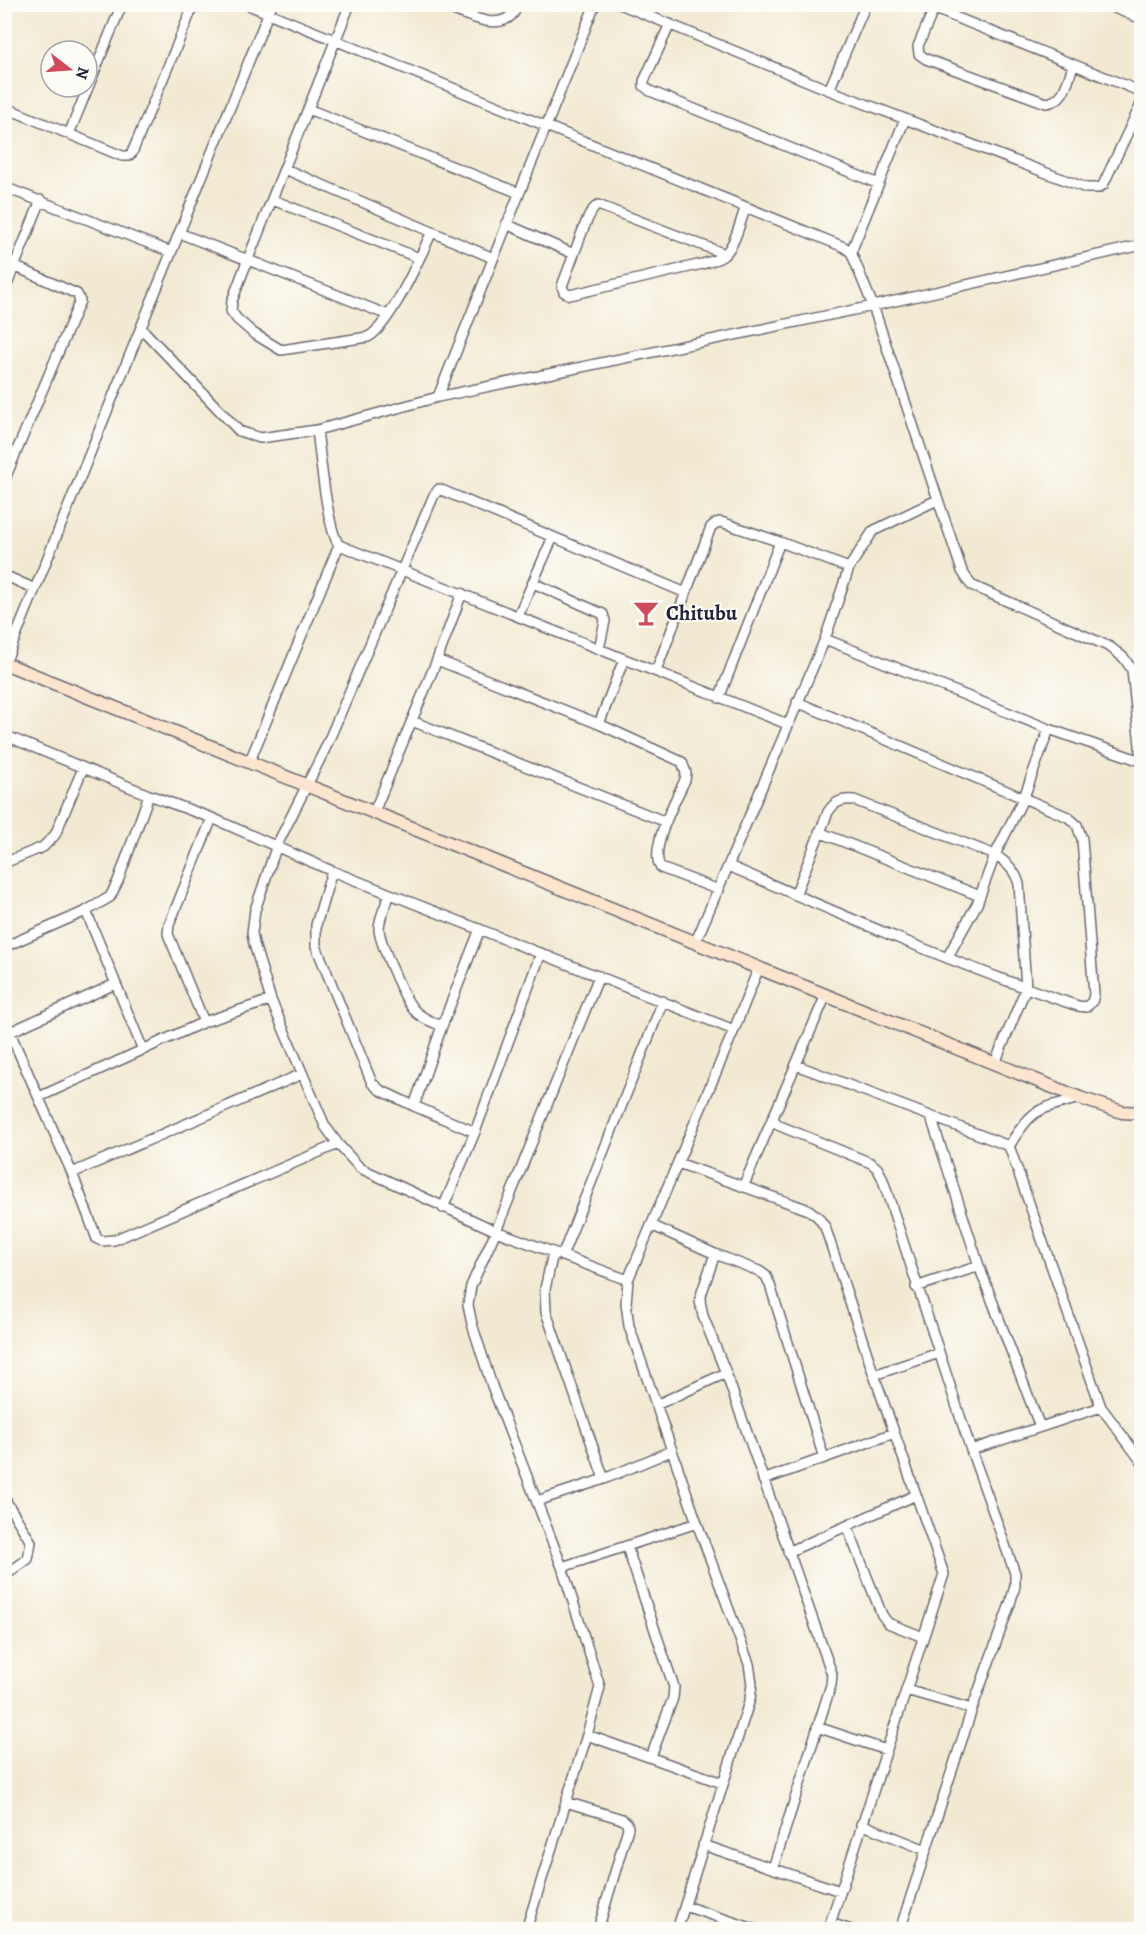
<svg xmlns="http://www.w3.org/2000/svg" width="1146" height="1934" font-family="Alegreya,serif">
<rect width="100%" height="100%" fill="#fdfcf7"/>
<filter id="ink" filterUnits="userSpaceOnUse"><feTurbulence type="fractalNoise" baseFrequency=".0167" numOctaves="2"/><feDisplacementMap in="SourceGraphic" scale="12" xChannelSelector="R" yChannelSelector="G"/><feConvolveMatrix kernelMatrix="1 2 1 2 8 2 1 2 1" color-interpolation-filters="sRGB"/></filter>
<filter id="wash" filterUnits="userSpaceOnUse"><feTurbulence type="fractalNoise" baseFrequency=".008" numOctaves="4" result="noise"/><feDisplacementMap in="SourceGraphic" scale="24" xChannelSelector="R" yChannelSelector="G"/><feGaussianBlur stdDeviation="1.35" result="paint"/><feColorMatrix in="noise" values="0 0 0 0 0 0 0 0 0 0 0 0 0 0 0 0 0 1.4 0 .05"/><feComposite in="paint" operator="in"/></filter>
<g filter="url(#wash)">
<rect width="100%" height="100%" fill="#f2e9d2"/>
</g>
<g filter="url(#ink)">
<g fill="none" stroke-linecap="round" stroke-linejoin="round">
<!-- street casing -->
<g stroke="#6b6870" stroke-width="12">
<path id="street" d="M246,4L844,247L851,252L873,306L962,571L971,585L1110,647L1124,658L1132,670L1142,764
M350,4L248,259L232,301L231,311L237,319L253,333L281,350L368,337C391,325 420,256 432,232
M439,4C464,13 506,39 518,4
M620,4L829,90L1086,188H1098L1103,185L1142,102
M936,4L918,46L919,54L926,59L1046,103C1065,101 1067,82 1073,66
M1104,4L1142,19
M935,9L1142,92
M670,24L644,81V86L650,91L879,184
M829,90L866,4
M4,107L122,156H128L132,153L194,4
M308,109L519,193
M69,134L122,4
M285,169L493,258
M4,187L171,252
M273,200L419,258
M506,224L574,254L562,286L564,292L570,295L702,264C709,262 718,260 724,255C736,244 740,221 746,207
M179,233L388,315
M851,252L905,119
M574,254C579,242 588,210 598,205L725,254
M4,292L41,200
M141,328L239,431L260,438L317,430L438,397L595,4
M438,397L873,306L1142,245
M317,430C320,453 327,530 339,545L787,724
M4,481L80,301L77,294L14,266
M4,575L35,589
M533,583L603,614L605,621L599,649
M518,616L553,537
M825,639L1049,729L1141,761
M437,660L599,724L682,762L686,773L685,780C676,799 648,850 661,868L719,890
M5,663L272,4
M656,671L711,527L716,523L721,522L780,542L849,568
M719,698L780,542
M412,721L666,822
M599,724L624,659
M4,735L149,795L212,818L332,871L734,1030
M249,763L339,545
M374,812L437,660L462,593
M819,832L980,896
M4,863L43,847L55,835L83,768
M729,866C844,916 959,966 1078,1006L1086,1007L1092,1002L1094,995L1082,839L1077,825L1068,817L797,702
M332,871L316,925V946L372,1083L380,1090L414,1106
M390,894C386,905 379,917 379,929C379,941 405,1001 414,1010C421,1018 432,1022 442,1026
M795,895L828,812C835,801 842,799 854,800L995,855C1007,863 1015,870 1019,884L1026,988L995,1063
M86,911L143,1050
M696,941L825,639L849,568L873,531L937,500
M4,947L86,911L110,897L118,881L149,795
M947,958L977,904L995,855L1024,797L1049,729
M4,1019L72,1173L97,1239L102,1241L114,1240L338,1144
M204,1022L168,934L169,925L212,818
M10,1032L115,984
M796,1065L1009,1146L1101,1407L1142,1462
M39,1097L204,1022L271,1000
M931,1117L979,1266L1040,1427
M772,1119L780,1126L871,1163L877,1168L882,1177L971,1450L1015,1573V1586L1010,1604L972,1709L900,1930
M475,1132L414,1106L442,1026L480,929
M1009,1146C1034,1106 1037,1110 1080,1098
M678,1163L809,1210L818,1217L825,1227L874,1375L944,1574L828,1930
M72,1173L302,1074
M743,1187L826,995
M443,1208L475,1132L541,953
M651,1225L715,1254L759,1271L766,1276L770,1285L824,1458
M553,1253L545,1289L546,1312L604,1479
M715,1254L702,1292L700,1301L703,1316L726,1373L832,1674L831,1685L773,1868
M562,1256L663,1001
M628,1280L496,1231L360,1168L338,1144L325,1126L271,1000L254,944L252,933L255,910L277,845L325,749L434,495L439,489L686,593
M916,1287L979,1266
M874,1375L939,1353
M656,1405L726,1373
M971,1450L1101,1407
M763,1480L894,1433
M4,1498L31,1542L28,1559L4,1576
M537,1501L604,1479L671,1451
M847,1526L882,1615L888,1623L923,1637
M627,1547L674,1687L673,1698L651,1757
M788,1552L916,1495
M562,1567L697,1523
M906,1690L972,1709
M817,1727L886,1750
M587,1735L722,1783
M566,1802L622,1819L627,1823L628,1828L598,1930
M861,1824L926,1850
M703,1845L840,1891
M685,1906L757,1930
M830,1923L851,1930
M526,1930L587,1735L600,1687L562,1567L492,1386L472,1324L468,1305L471,1286L496,1231L599,976
M677,1930L750,1699L752,1684L749,1664L697,1523L629,1326L626,1303L628,1280L734,1030L759,967"/>
</g>
<!-- secondary casing -->
<g stroke="#6b6870" stroke-width="15">
<path id="secondary" d="M4,663L1080,1098L1122,1112L1142,1113"/>
</g>
<!-- street -->
<use href="#street" stroke="#fff" stroke-width="9"/>
<!-- secondary -->
<use href="#secondary" stroke="#fce5cf" stroke-width="12"/>
</g>
</g>
<!-- icons -->
<defs>
<g id="bar-bare" transform="scale(2.07)"><path d="M-6-5H6L.8 .8V4.5H3.5V6h-7V4.5H-.8V.8Z" fill="#d1495b" stroke="#fdfcf7" stroke-width="2.5" paint-order="stroke"/></g>
</defs>
<g fill-rule="evenodd">
<use href="#bar-bare" x="646" y="613"/>
</g>
<g text-anchor="middle" stroke-width="4.5" stroke-linejoin="round" paint-order="stroke">
<!-- poi labels -->
<g font-size="21" font-weight="bold" fill="#22223b" stroke="#fdfcf7" text-anchor="start">
<text x="666" y="620">Chitubu</text>
</g>
</g>
<!-- margin -->
<rect width="1146" height="1934" fill="none" stroke="#fdfcf7" stroke-width="24"/>
<!-- north arrow -->
<g transform="translate(69 69) rotate(107)"><circle r="28" fill="#fdfcf7" stroke="#a5a5ac" stroke-width="1.5"/>
<path d="M0-4.5L10 22L0 15L-10 22Z" fill="#d1495b"/>
<text y="-9" font-size="16" font-weight="bold" text-anchor="middle" fill="#22223b">N</text>
</g>
</svg>
